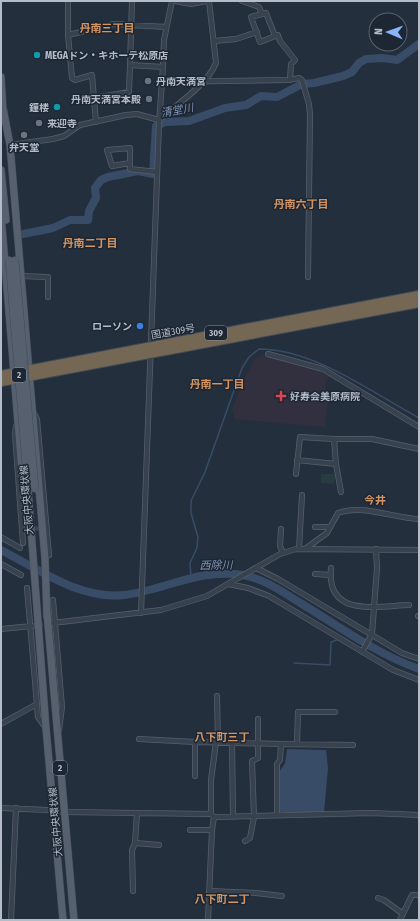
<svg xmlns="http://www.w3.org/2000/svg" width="420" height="921" font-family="'Fira Sans Condensed','Noto Sans JP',sans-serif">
<rect width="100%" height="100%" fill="#242f3e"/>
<!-- medical -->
<path fill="#32303f" d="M263,354L304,366L330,376L325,384L328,401L325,427L235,419L232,409L244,380L255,358Z"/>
<!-- green -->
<path fill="#263c3f" d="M321,474H335L334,484L321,483Z"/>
<!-- water -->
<path fill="#394c67" d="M287,749L326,750L328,768L324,812H281L279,811L280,771L285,763Z"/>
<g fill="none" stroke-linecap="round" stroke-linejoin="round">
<!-- stream -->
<path stroke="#394c67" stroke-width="1.5" d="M191,577L190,563L197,548L198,537L191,513V501L205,472L242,368L249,357L259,349C314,349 371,392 419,418
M294,663L330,665L331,642L337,640"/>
<!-- river -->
<path stroke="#394c67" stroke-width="8" d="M23,234L53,228L70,220H88L89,211L96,198L95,188L101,180L108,177L138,171L153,174L156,126L165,122L189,121L225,108L246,105L261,96L277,97L302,84L314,83L343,76L352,72L359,63L366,59L383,58L397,60L419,44
M1,550C38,569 80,600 124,595C166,590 198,568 243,575C265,579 284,593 302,604C340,627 377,654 419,669"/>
<!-- street-tunnel -->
<path stroke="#3a4453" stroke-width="4.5" stroke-dasharray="4.5 2" stroke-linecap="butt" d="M22,530L43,528
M32,626L50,624"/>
<!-- street casing -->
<g stroke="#565f6c" stroke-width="6">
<path id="street" d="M68,1V35L72,78L75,80L92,75L96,122
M132,1L130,65L163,67L159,124L141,613
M175,1L191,4L207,1
M242,1L259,7L262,14
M68,35L114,24L166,27
M275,36L266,13L251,17L260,42L278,35L280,41L295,60L291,64L290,80
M214,41L236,39L257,32
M163,67L164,40L172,1
M162,82L289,80L299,78L302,80L309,104L310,115L308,277
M93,98L129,92L130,65
M159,120C177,104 207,85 216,63L209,1
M10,145L53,139L64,136L80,125L126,115L137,114L159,120
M130,163L112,166L107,150L130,148V169L157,172
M21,276L48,277V297
M268,354L323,369L419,427
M34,413L37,419L49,555
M16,426L15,434L23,543
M334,439L336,464L341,492
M297,460L336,464
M296,474L300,437L334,439H372L419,449
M315,527H330
M281,529L280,546L283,553
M1,537L20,548
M299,549L302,495
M305,549L327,533L338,513C363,504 393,518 419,519
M1,564L21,575
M256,568L278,579L402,653L419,659
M331,568C326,618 376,606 409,605
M315,574L331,575
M228,584L248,588L269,596L393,670L419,680
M27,588L38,717L45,727
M53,600L62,707L59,730
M418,616H419
M53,623L161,610L207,596L280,554L296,549L419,550
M1,629L32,626
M362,652L372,634L377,568L376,549
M217,696L218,742
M1,724L37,704
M139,739L195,742L281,744L280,760L277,764V815
M232,742L233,817
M281,744L353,745
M297,744L298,712H335
M195,776V742
M1,808L47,810L64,812L211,814L214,817L371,813L419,815
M137,813L135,843L159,845
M211,814V780L216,742
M190,830H212
M245,841L250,838L254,817L252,761L258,758V719
M133,891L132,850L135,843
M209,891L256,893L282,896
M378,898L384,900L403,914
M11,920L16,808
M208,920L212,830L214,817
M400,920L412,895H419"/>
</g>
<!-- primary casing -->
<g stroke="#414a57" stroke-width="8">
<path id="primary" d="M1,77L3,111
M3,108L10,145L28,359L45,558L47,617
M1,170L6,220
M1,214L24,497
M28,489L46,728L63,920
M47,613L74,920"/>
</g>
<!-- highway casing -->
<g stroke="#434c59" stroke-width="10">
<path id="highway" d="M1,375L419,295
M1,382L419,303"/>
</g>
<!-- street -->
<use href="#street" stroke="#38414e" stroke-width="4.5"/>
<!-- primary -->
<use href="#primary" stroke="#56606e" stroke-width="7"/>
<!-- highway -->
<use href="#highway" stroke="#746855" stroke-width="8"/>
<!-- primary-bridge casing -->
<g stroke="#414a57" stroke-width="8" stroke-linecap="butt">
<path id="primary-bridge" d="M9,260L28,489
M15,260L35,489"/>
</g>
<!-- primary-bridge -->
<use href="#primary-bridge" stroke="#56606e" stroke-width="7"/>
</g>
<!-- markers -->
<g fill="#0f9aa8" stroke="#1d2633" stroke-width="1.5">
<circle cx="37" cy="55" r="4"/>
<circle cx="57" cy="107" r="4"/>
</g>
<g fill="#6b7280" stroke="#1d2633" stroke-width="1.5">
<circle cx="148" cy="81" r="4"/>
<circle cx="149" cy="99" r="4"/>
<circle cx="39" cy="123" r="4"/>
<circle cx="24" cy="135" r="4"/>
</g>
<circle fill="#3f7fe0" stroke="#1d2633" stroke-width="1.5" cx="140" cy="326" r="4"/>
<path fill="#e0444e" stroke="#1d2633" stroke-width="1.5" d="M279 390h4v4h4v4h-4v4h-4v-4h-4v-4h4z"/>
<g text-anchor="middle" stroke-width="3" stroke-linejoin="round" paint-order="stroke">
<!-- shield labels -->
<g fill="#1d2633" stroke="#878f9c" stroke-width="1">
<rect x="205" y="326" width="22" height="14" rx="3"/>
<rect x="12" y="368" width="14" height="14" rx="3"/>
<rect x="53" y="761" width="14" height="14" rx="3"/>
</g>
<g font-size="9" font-weight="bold" fill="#b4bcc9">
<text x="216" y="336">309</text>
<text x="19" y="378">2</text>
<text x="60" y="771">2</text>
</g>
<!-- poi labels -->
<g font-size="10" font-weight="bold" fill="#b4bcc9" stroke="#1d2633" text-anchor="start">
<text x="45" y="59">MEGAドン・キホーテ松原店</text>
<text x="156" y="85">丹南天満宮</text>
<text x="141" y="103" text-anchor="end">丹南天満宮本殿</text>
<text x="49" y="111" text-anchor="end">鐘楼</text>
<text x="47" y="127">来迎寺</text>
<text x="24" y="151" text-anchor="middle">弁天堂</text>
<text x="132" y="330" text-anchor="end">ローソン</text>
<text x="290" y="400">好寿会美原病院</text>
</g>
<!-- street labels -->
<g font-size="10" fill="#b4bcc9" stroke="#1d2633">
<text transform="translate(173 331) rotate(-10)" y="4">国道309号</text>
<text transform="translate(26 500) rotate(-95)" y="4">大阪中央環状線</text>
<text transform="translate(55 822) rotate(-95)" y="4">大阪中央環状線</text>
</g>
<!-- neighbourhood labels -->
<g font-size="11" font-weight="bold" fill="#d59563" stroke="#1d2633">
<text x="107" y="32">丹南三丁目</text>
<text x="301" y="208">丹南六丁目</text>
<text x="90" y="247">丹南二丁目</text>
<text x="217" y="388">丹南一丁目</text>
<text x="375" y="504">今井</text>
<text x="222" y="741">八下町三丁</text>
<text x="222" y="903">八下町二丁</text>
</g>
<!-- water labels -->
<g font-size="11" font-style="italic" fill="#7c92b1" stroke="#1d2633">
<text transform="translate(177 110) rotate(-11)" y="4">清堂川</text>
<text transform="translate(216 565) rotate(-1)" y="4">西除川</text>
</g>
</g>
<!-- border -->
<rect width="420" height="921" fill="none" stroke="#b4bcc9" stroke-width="4"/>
<!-- north arrow -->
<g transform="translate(388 32) rotate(272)"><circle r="19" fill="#1d2633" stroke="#59626f"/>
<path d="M0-3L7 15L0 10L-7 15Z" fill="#8ab4f8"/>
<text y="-6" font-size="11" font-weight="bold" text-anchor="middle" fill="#b4bcc9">N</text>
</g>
</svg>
